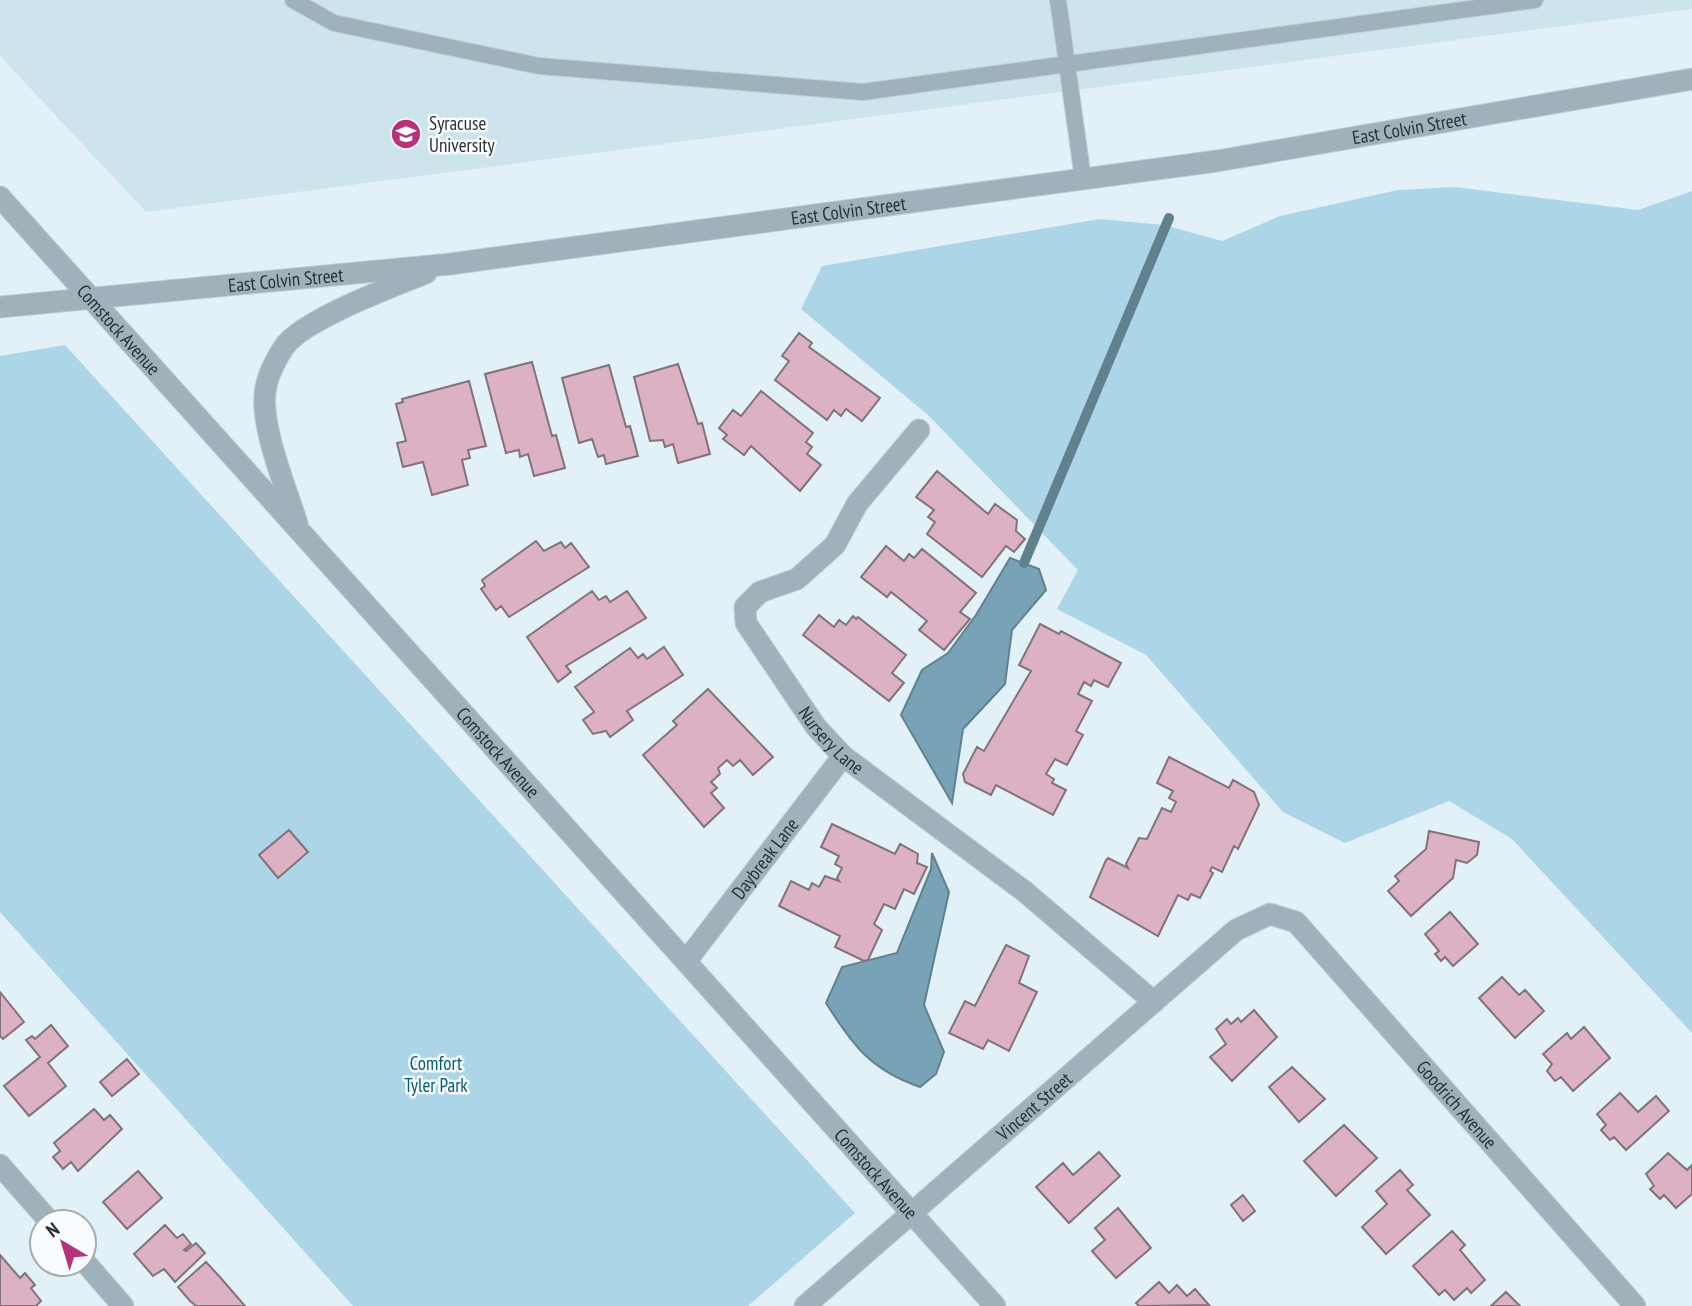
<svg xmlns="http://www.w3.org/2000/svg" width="1692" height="1306" font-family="'PT Sans Narrow',sans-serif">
<rect width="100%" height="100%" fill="#e2f1f8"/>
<!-- built -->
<path fill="#cde4ed" d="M0,0H1692V9L146,212L0,56Z"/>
<!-- green -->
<path fill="#acd5e8" d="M1455,187L1638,210L1692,191V1033L1512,839L1449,801L1345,843L1283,812L1146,655L1057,609L1078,570L928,415L801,309L822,266L1100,219L1164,225L1222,241L1280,216L1398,190Z
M65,345L855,1213L748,1306H353L0,912V356Z"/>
<!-- water -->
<path fill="#78a3b7" stroke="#61818f" stroke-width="2" d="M1010,558L1039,569L1046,590L1012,630L1005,684L963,729L952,803L901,715L922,670L948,653L976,615Z
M932,853L949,892L924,1005L944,1052L936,1074L920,1087C871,1070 853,1046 826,1003L842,967L897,953L931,869Z"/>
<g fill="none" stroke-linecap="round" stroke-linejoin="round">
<!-- stream -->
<path stroke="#61818f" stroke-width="10" d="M1024,563L1169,218"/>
</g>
<!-- building -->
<path fill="#dbb1c3" stroke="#817379" stroke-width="2" d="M799,333L812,343L809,347L880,398L862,421L846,409L841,416L834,410L827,420L775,380L789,361L782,356Z
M532,362L552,436L556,435L565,468L534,476L528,454L520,457L519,450L506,453L485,374Z
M678,364L698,424L702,423L710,454L678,463L673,444L665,447L663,440L650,441L634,377Z
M609,365L626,427L630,426L638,456L606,464L604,455L598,457L592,439L579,443L562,378Z
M469,381L486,446L468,450L470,458L462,460L468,485L432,495L423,462L403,467L397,443L406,441L396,404L403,402L402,399Z
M761,391L813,433L806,442L812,447L807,454L821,465L800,491L751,446L744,455L723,439L727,435L719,428L733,410L741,416Z
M937,471L988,514L995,504L1017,520L1016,531L1025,539L1014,552L1006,546L982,577L927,534L935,522L928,517L934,510L916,497Z
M536,541L544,551L561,542L565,548L571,543L589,567L509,617L501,606L496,610L481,589L485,586L482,580Z
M886,546L904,561L909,554L914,558L922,549L976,593L960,612L970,619L944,650L919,630L927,621L891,592L887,597L861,577Z
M592,591L599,600L606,596L610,602L627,591L646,618L566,666L571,672L558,682L527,637Z
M819,615L834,627L839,620L846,625L853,616L856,619L858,617L906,655L892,673L904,683L889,701L803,635Z
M1040,624L1059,634L1061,631L1121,663L1108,687L1094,680L1091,686L1084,682L1078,694L1092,701L1076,731L1083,735L1067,765L1055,759L1046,774L1054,779L1052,783L1066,790L1053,815L996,785L991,795L965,782L963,774L977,747L984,751L1031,671L1019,665Z
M664,647L683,675L627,711L633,720L610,737L606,731L593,734L583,720L594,712L575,687L630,648L638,658L643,654L647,659Z
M708,689L773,757L753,775L740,760L733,766L727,760L718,768L720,774L711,782L717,788L711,793L724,808L704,827L643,755L677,725L673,721Z
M1169,757L1229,788L1233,780L1254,792L1259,805L1238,849L1234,846L1222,872L1212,867L1210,871L1213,873L1200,898L1191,894L1188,900L1178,895L1158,936L1090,897L1106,860L1108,858L1128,868L1126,864L1139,838L1147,839L1162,808L1171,812L1176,802L1169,798L1173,791L1157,783Z
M832,824L895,854L900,844L918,854L917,863L927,867L914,894L904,889L895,909L884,904L874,924L882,930L868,960L864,961L835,947L840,936L779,906L791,881L809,890L812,883L819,887L825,876L839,881L837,878L842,868L835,864L839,856L821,847Z
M289,830L308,852L278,878L259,855Z
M1429,831L1479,842L1477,855L1467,863L1456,860L1453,878L1411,916L1388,891L1399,881L1395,876L1426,849Z
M1450,912L1478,944L1453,966L1445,957L1441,961L1435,954L1439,951L1425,934Z
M1006,945L1029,956L1019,983L1037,992L1009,1051L988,1040L983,1049L949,1033L965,1001L975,1006Z
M1502,977L1519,995L1525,990L1544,1011L1515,1038L1479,998Z
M0,992L24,1022L3,1039L0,1036Z
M1254,1010L1277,1037L1232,1081L1210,1057L1226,1044L1216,1029L1227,1019L1231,1024L1238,1018L1241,1022Z
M51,1025L68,1046L48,1063L66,1086L29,1116L4,1086L40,1057L26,1040L32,1036L35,1039Z
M1584,1027L1610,1058L1573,1091L1561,1077L1555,1081L1547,1071L1552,1064L1543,1054L1567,1033L1571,1039Z
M127,1059L139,1074L112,1096L100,1082Z
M1292,1067L1325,1099L1299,1122L1269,1087Z
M1620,1093L1638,1112L1656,1096L1669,1111L1626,1150L1614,1137L1610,1140L1601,1130L1606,1125L1597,1114Z
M94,1109L104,1120L110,1115L122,1129L78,1171L71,1162L63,1169L53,1157L60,1151L54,1143Z
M1344,1125L1377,1158L1336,1196L1304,1161Z
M1099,1152L1120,1176L1069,1223L1036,1187L1063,1163L1073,1175Z
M1668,1153L1687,1170L1692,1165V1194L1676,1208L1664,1195L1660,1199L1650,1189L1654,1186L1646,1174Z
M1400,1170L1413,1185L1407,1190L1430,1215L1386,1254L1362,1227L1387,1204L1376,1191Z
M138,1171L162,1198L127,1229L103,1202Z
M1243,1195L1255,1211L1243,1221L1231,1205Z
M1118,1208L1151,1248L1116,1278L1092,1251L1105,1240L1095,1228Z
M165,1225L177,1238L183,1234L191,1244L184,1250L186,1251L196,1243L205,1253L175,1282L164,1269L153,1276L134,1254Z
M1452,1231L1465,1245L1460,1250L1485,1280L1471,1293L1467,1288L1454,1300L1445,1290L1439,1295L1413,1266Z
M0,1255L20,1278L25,1273L35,1285L31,1288L41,1301L36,1306H0Z
M206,1262L219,1276L245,1306H196L190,1301L178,1287Z
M1159,1282L1169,1293L1177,1285L1187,1296L1195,1289L1209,1305L1139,1306L1136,1303Z
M1506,1292L1520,1306H1491Z"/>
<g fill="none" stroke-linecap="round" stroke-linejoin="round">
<!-- service casing -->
<g stroke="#c1ced5" stroke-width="18">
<path id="service" d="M293,0L334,23L539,66L863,92L1535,0
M1058,0L1083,179"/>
</g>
<!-- minor casing -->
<g stroke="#c1ced5" stroke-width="23">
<g id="minor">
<path id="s1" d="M919,430L857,504L835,545L797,579L760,592L745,607L746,623L816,727L843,756L1024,891L1154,1002"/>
<path id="s2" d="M687,960L843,756"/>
<path d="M0,1165L50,1222"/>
<path d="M84,1261L123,1306"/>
<path id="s3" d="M805,1306L1236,930L1270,914L1296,922L1635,1306"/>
</g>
</g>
<!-- tertiary casing -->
<g stroke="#c1ced5" stroke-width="23">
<g id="tertiary">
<path id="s4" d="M0,197L995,1306"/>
<path id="s5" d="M0,307L450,264L1217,161L1692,79"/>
<path d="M297,523C286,488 258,421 266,387C268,375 277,357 284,347C302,320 394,286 426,273"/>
</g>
</g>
<!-- service -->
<use href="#service" stroke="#9fb2bb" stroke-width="16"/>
<!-- minor -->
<use href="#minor" stroke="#9fb2bb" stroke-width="21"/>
<!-- tertiary -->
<use href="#tertiary" stroke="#9fb2bb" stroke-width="21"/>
</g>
<!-- icons -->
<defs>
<g id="university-disc" transform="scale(1.575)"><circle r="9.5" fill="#b6337b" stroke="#f9fcfe"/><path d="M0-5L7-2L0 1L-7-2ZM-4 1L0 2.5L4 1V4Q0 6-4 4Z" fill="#fff"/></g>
</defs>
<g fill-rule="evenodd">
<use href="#university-disc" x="406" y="134"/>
</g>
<g text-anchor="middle" stroke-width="5" stroke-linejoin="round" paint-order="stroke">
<!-- poi labels -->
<g font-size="19" fill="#2b3133" stroke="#f9fcfe" text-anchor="start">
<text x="429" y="130">Syracuse<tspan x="429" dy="22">University</tspan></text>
</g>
<!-- street labels -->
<g font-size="19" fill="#2b3133" stroke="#f9fcfe">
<text dy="7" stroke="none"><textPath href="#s5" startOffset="1421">East Colvin Street</textPath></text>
<text dy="7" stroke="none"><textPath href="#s5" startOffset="854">East Colvin Street</textPath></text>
<text dy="7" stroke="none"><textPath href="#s5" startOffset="287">East Colvin Street</textPath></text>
<text dy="7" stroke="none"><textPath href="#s4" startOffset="178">Comstock Avenue</textPath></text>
<text dy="7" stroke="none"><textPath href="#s1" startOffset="416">Nursery Lane</textPath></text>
<text dy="7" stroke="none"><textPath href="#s4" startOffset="746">Comstock Avenue</textPath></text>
<text dy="7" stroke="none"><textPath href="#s2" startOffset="128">Daybreak Lane</textPath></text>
<text dy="7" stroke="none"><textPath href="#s3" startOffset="880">Goodrich Avenue</textPath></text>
<text dy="7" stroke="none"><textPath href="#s3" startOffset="304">Vincent Street</textPath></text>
<text dy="7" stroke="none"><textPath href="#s4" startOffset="1312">Comstock Avenue</textPath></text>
</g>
<!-- park labels -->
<g font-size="19" fill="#035b77" stroke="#f9fcfe">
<text x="436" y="1070">Comfort<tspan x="436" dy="22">Tyler Park</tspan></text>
</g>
</g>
<!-- north arrow -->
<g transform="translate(63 1243) rotate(322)"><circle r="33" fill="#f9fcfe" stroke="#a7abad" stroke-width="2"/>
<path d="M0-5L12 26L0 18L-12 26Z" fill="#b6337b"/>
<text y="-10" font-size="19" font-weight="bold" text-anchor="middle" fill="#2b3133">N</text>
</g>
</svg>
